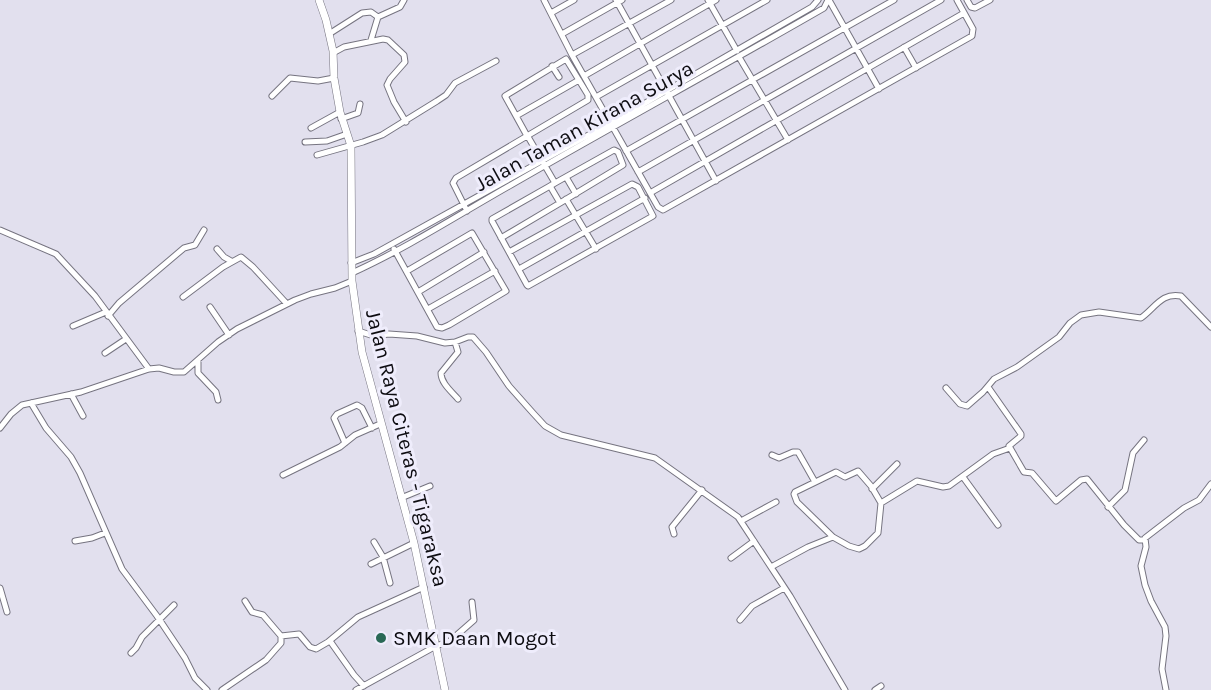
<svg xmlns="http://www.w3.org/2000/svg" width="1211" height="690" font-family="Karla,sans-serif">
<rect width="100%" height="100%" fill="#e2e0ee"/>
<g fill="none" stroke-linecap="round" stroke-linejoin="round">
<!-- minor casing -->
<g stroke="#767480" stroke-width="7">
<path id="minor" d="M544,0L572,55L658,207L663,210L972,36L973,29L957,0
M616,0L716,181
M708,0L737,51
M829,0L879,89
M967,0L971,7L975,8L990,0
M551,13L574,0
M378,17L400,7L404,0
M329,34L362,13L371,12L378,17L371,40
M562,34L622,0
M904,47L916,68
M333,53L344,47L383,39L388,40L404,55L405,62L390,79L387,85L394,102L406,122
M572,55L671,0
M739,57L788,140
M552,66L559,77
M584,76L716,0
M272,96L290,78L318,81L334,78
M596,97L767,0
M516,116L579,80
M341,119L358,113L360,104
M311,128L340,112
M305,142L327,141L347,134
M626,151L894,0
M317,155L363,142L382,135L437,101L446,95L455,83L496,61
M638,172L941,0
M566,177L576,194
M650,193L964,13
M566,199L596,249
M467,211L453,183L456,178L588,100V95L566,59L505,96L526,134L527,135L555,183L550,186L560,203L623,165L618,152L614,150L555,183
M0,230L56,254L95,296L149,369
M501,238L560,203
M217,249L224,257L231,261
M394,249L437,327L442,328L449,325L506,291L472,233L407,271
M509,252L632,184L638,187L653,216L528,286L527,285L492,221V219L550,186
M351,263L374,254L621,117L812,7L818,0
M519,269L645,198
M352,273C407,248 458,215 511,185C615,125 720,68 824,8L828,0
M418,292L484,252
M183,297L223,267L241,257L253,267L287,304
M210,307L229,335
M428,309L495,271
M108,316L119,303L184,248L195,245L204,230
M73,326L106,312
M358,331L374,336L389,334L417,336L445,343L455,342L468,337H473L486,352L509,386L533,413L545,426L561,435L655,458L738,517L790,596L845,690
M455,342L458,352L441,373C441,383 451,391 458,399
M105,353L126,339
M198,360V373L216,392L218,400
M988,387L1021,434V436L1009,446L1024,472L1032,473L1056,501L1081,480L1087,479L1124,525L1139,540H1144
M946,388L960,404L967,406L983,392L994,379L1017,367L1059,337L1070,323L1081,315L1099,312L1141,318C1155,308 1162,292 1181,296L1211,327
M71,394L83,416
M31,403L46,428L71,457L80,473L122,569L157,616L185,658L195,678L207,690
M0,428L11,414L22,405L81,392L149,369L159,368L174,372H184L218,342L237,329L295,300L311,294L335,288L352,281
M345,443L334,418L337,414L357,405L362,408L372,428
M772,455L779,458L793,452H798L815,482
M283,475L340,447L355,435L380,424
M963,477L998,525
M872,489L897,464
M401,498L430,486
M881,503L878,533L865,546L859,549L849,546L833,537L797,502L794,494L795,492L836,472L845,477L858,471L871,486L881,503L917,481L943,487L949,486L993,454L1010,448
M1108,507L1125,490L1133,453L1144,440
M741,521L776,502
M674,534L672,527L702,490
M75,541L92,538L105,533
M374,542L383,557L390,583
M731,558L754,541
M371,564L414,543
M771,567L808,547L833,537
M0,588L7,612
M245,601L252,612L263,615L281,636
M740,620L752,606L784,588
M330,641L354,675L364,686
M131,653L136,648L142,637L174,605
M222,690L266,660L281,643V636L299,634L310,647L316,649L328,642L358,617L424,587
M356,690L436,646L450,641L474,620L472,602
M875,690L881,686
M1166,690L1162,669L1166,636L1165,627L1151,601L1145,585L1141,566L1146,547L1145,538L1184,508L1199,500L1211,484"/>
</g>
<!-- major casing -->
<g stroke="#767480" stroke-width="8">
<path id="major" d="M319,0L326,20L333,51L334,78L340,112L351,146L352,281L362,352L414,543L445,690"/>
</g>
<!-- minor -->
<use href="#minor" stroke="#fff" stroke-width="5"/>
<!-- major -->
<use href="#major" stroke="#fff" stroke-width="7"/>
</g>
<!-- markers -->
<circle fill="#296855" stroke="#efedfc" stroke-width="2" cx="381" cy="638" r="6"/>
<g text-anchor="middle" stroke-width="6" stroke-linejoin="round" paint-order="stroke">
<!-- street labels -->
<g font-size="21" fill="#0d0c11" stroke="#efedfc">
<text transform="translate(584 126) rotate(-29)" y="7">Jalan Taman Kirana Surya</text>
<text transform="translate(407 448) rotate(76)" y="7">Jalan Raya Citeras - Tigaraksa</text>
</g>
<!-- poi labels -->
<g font-size="21" fill="#0d0c11" stroke="#efedfc" text-anchor="start">
<text x="393" y="645">SMK Daan Mogot</text>
</g>
</g>
</svg>
